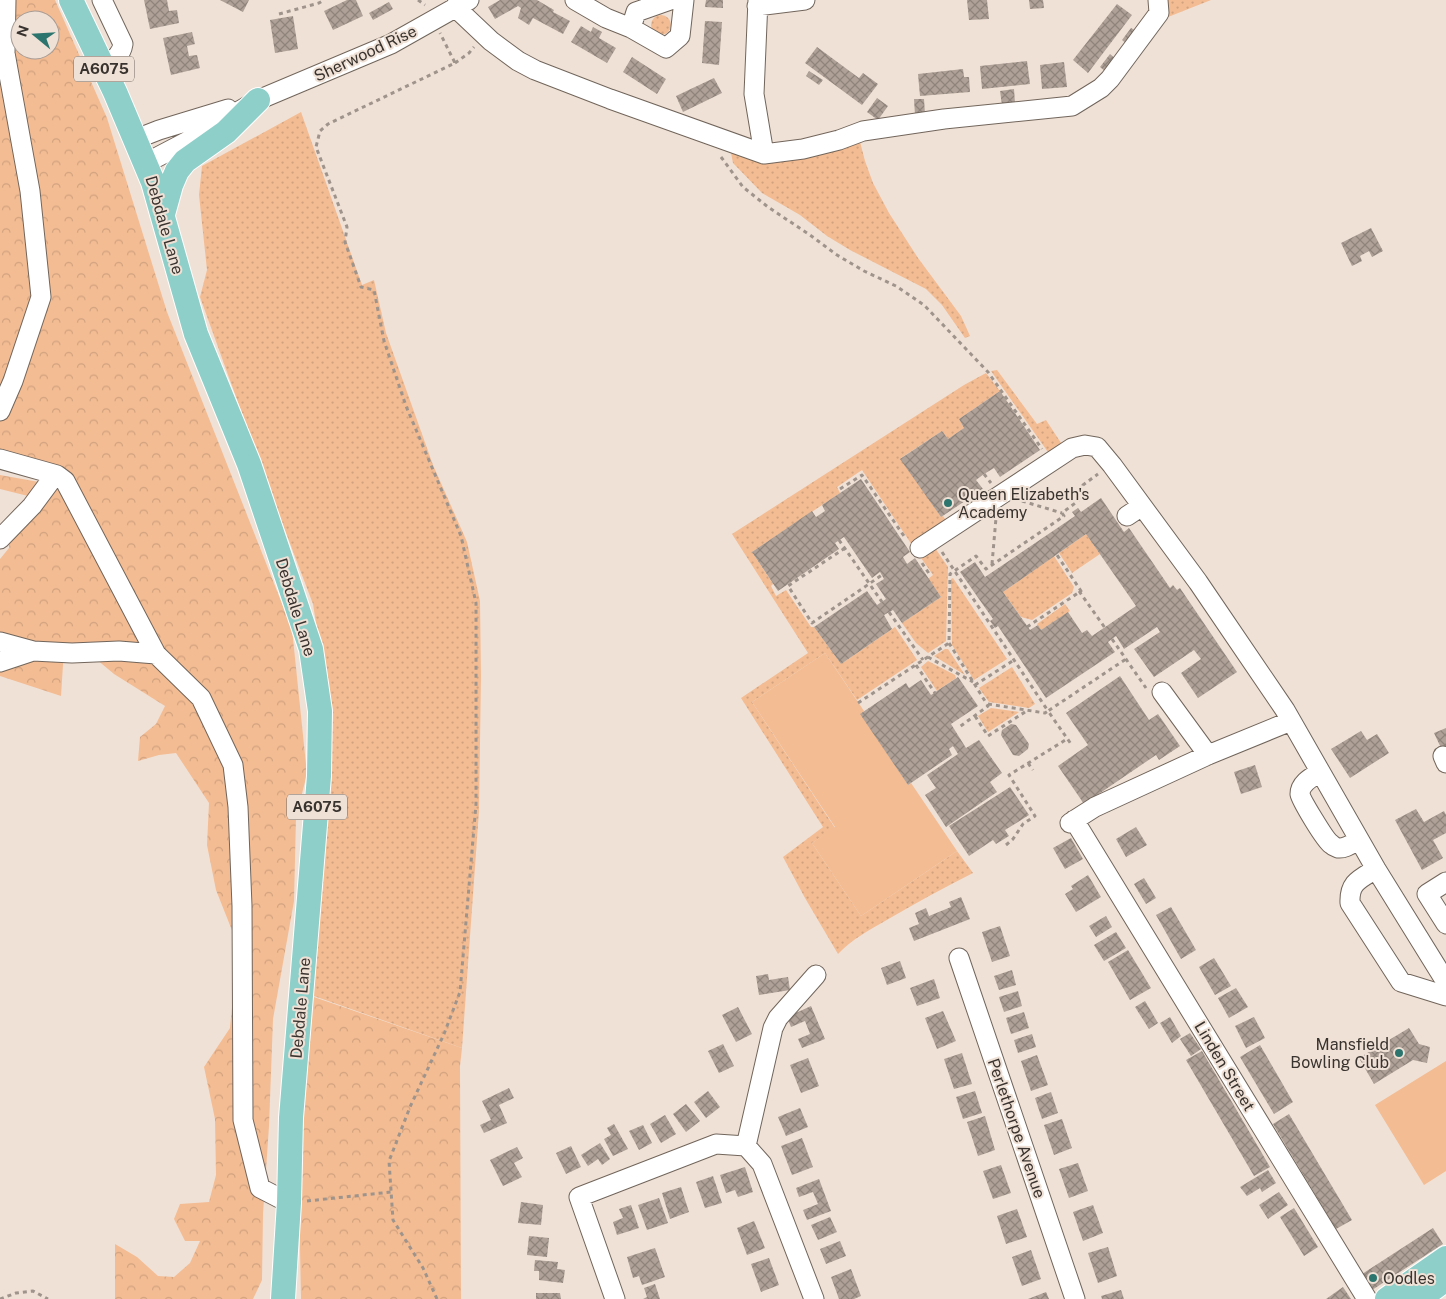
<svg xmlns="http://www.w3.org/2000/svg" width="1446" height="1299" font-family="'Public Sans',sans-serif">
<defs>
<pattern id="grass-dots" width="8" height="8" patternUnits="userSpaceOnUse" patternTransform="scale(1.25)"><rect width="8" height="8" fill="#f3bc93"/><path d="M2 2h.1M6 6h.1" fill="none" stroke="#d1a27f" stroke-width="1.8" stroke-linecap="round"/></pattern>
<pattern id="forest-crowns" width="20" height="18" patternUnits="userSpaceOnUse" patternTransform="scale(1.25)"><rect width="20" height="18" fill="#f3bc93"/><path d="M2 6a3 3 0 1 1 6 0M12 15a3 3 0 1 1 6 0" fill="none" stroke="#d1a27f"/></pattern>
<pattern id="building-cross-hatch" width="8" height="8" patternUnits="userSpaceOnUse" patternTransform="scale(1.25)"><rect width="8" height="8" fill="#afa197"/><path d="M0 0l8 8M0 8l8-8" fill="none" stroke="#8f847c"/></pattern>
</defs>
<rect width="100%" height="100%" fill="#f0e1d6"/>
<!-- grass -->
<path fill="url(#grass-dots)" d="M1161,0H1211L1163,19Z
M651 25a10 10 0 1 1 20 0a10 10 0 1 1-20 0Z
M301,112L362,285L374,280L386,333L433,465L467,542L480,601L481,676L479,811L462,1048L311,995L327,693L313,604L267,483L200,297L207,270L199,195L202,166Z
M859,138L865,161L873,183L889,213L918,258L961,316L970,336L965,338L942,305L926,289L850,250L827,236L800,215L762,193L733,163L730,148Z
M997,370L1037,424L1046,420L1063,446L1050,455L991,371Z
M986,373L1000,391L959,419L964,428L948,439L942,431L901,458L941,517L943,516L949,525L914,548L862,470L837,487L840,493L752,552L773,584L771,586L776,596L786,590L811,627H814L841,664L895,627L917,660L857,700L825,653L752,702L835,828L812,843L861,916L957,851L973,873C943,888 914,904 885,921C869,930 851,940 838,954L805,898L783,857L823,827L741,698L808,653L732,534L964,385Z
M1086,534L1100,554L1072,573L1059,553Z
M933,545L948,567L946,641L928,653L916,643L902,623L941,597L928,579L933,575L919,555Z
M1054,556L1074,587L1072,593L1032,620L1021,617L1003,592Z
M953,578L1007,659L974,680L952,645L951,579Z
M1065,604L1070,611L1041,630L1037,624Z
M945,649H948L965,675L934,656Z
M928,661L955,675L956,678L937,691L921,667Z
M1012,667L1035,704L1029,708L989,702L979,688Z
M991,708L1019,712L988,732L978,716Z"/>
<!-- forest -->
<path fill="url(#forest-crowns)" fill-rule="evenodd" d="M0,0H55L107,118L167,312L292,629L307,774L296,817L294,901L273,1019L269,1126L263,1214L262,1280L253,1299H115V1244L137,1257L158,1276L174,1277L190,1263L200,1241H185L174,1219L180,1204L209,1202L216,1175L215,1119L204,1067L230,1028L234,985L235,938L216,890L207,845L209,803L176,753L159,755L138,761L140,737L156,724L165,706L114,674L90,654L64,649L61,696L0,676V559L9,548L10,531L44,500L0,489V475L50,484L18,456L0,449ZM20,20H50V50H20Z
M311,996L462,1048L460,1066L461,1299H301L299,1193Z"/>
<!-- garden -->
<path fill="#f3bc93" d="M825,653L864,711L861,714L908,785L911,783L957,851L861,916L812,843L835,827L752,702Z
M1446,1061V1171L1424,1185L1375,1105Z"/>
<!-- building -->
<path fill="url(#building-cross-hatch)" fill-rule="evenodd" d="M144,0H167L169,11L177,10L179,23L150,29Z
M220,0H249L243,12Z
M347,0H356L363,16L333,30L324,11Z
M500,0H537L554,10L553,12L570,21L563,34L533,18L529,25L518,18L521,8L518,6L495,19L488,7Z
M706,0H723V8L705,7Z
M967,0H987L989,19L969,20Z
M1029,0H1043L1044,8L1030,9Z
M389,2L393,9L373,20L369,13Z
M1117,4L1132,15L1088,73L1073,60Z
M293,16L298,49L275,53L270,20Z
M705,21L722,22L719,65L702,63Z
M581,26L591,32L593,27L602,32L599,38L616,48L607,63L571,42Z
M1131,28L1138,32L1128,45L1122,40Z
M192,32L195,44L187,46L189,56L197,55L200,68L171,75L163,38Z
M817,47L859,78L863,73L878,84L862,105L805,63Z
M1110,54L1116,59L1106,72L1100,67Z
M632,57L666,79L657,94L623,72Z
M1027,61L1030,84L982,89L980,66Z
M1064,62L1067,87L1042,89L1040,65Z
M963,69L964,77H969L970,92L920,96L918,74Z
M809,71L823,80L819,85L806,76Z
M714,78L722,93L683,112L676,96Z
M1014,89L1015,103L1002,105L1000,91Z
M877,98L888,106L878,120L867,112Z
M914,99H924L925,114L915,115Z
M1371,228L1383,251L1372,257L1369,251L1360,256L1362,261L1352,266L1341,243Z
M1000,391L1040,450L1000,477L994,468L984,474L976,480L983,489L941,517L900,459L942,431L948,439L964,428L959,419Z
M861,479L910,552L903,557L907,564L915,558L941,597L902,623L893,610L884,615L892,629L841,664L814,627L867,591L877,605L886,599L876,584L884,579L880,572L872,578L844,537L835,543L839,549L778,591L752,552L812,511L816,517L825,511L822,505Z
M1101,498L1124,532L1129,528L1170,588L1173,585L1177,590L1180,588L1237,672L1198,698L1181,673L1201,659L1194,650L1154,677L1134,649L1160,632L1157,627L1124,649L1116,636L1108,642L1115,652L1046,698L998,626L995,628L990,621L993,619L960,572L975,562L985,577L1075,516L1072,512L1078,508L1081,512ZM1086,534L1136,606L1092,636L1087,630L1082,633L1068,612L1041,630L1038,625L1030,630L1003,592Z
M1120,676L1149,720L1158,714L1180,746L1159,760L1156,755L1084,804L1058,766L1088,745L1066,713Z
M958,677L978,706L951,724L966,748L979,740L1002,773L990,782L997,792L946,827L925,795L936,788L927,775L958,754L953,746L949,749L952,755L908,785L860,714L906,683L909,688L921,680L931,695Z
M1011,724L1016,725L1029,744L1028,749L1019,756L1013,755L1001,735L1002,730Z
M1446,728V748L1442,750L1434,733Z
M1361,731L1367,740L1377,734L1389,753L1350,778L1331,749Z
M1255,765L1262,787L1241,794L1234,772Z
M1010,787L1029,815L1005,830L1009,836L996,844L993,840L969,856L949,826Z
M1416,809L1424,822L1444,811L1446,815V833L1433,840L1443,858L1422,870L1395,820Z
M1136,827L1147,845L1126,857L1116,839Z
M1071,838L1083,859L1065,869L1053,848Z
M1088,875L1101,897L1076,912L1065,894L1073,889L1071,886Z
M1144,878L1156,898L1146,904L1134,884Z
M961,897L970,919L914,941L909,928L919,924L915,913L926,908L929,916L951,907L949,902Z
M1171,907L1196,950L1181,959L1156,915Z
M1106,916L1112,927L1096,937L1089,926Z
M1000,926L1010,956L992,962L982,932Z
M1116,932L1126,948L1104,961L1094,945Z
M1128,950L1151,988L1130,1000L1108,962Z
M1214,958L1231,986L1215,995L1199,967Z
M900,961L906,978L887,985L881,968Z
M1012,970L1016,985L999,990L994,976Z
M768,974L769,980L788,977L790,990L759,995L756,976Z
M934,979L940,998L917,1006L910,988Z
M1236,988L1248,1007L1229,1018L1218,998Z
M1018,991L1022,1006L1004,1012L999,997Z
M1145,1001L1158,1023L1149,1029L1135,1007Z
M811,1006L825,1039L802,1048L798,1039L810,1034L805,1021L791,1027L787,1017Z
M738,1007L752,1034L736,1042L722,1015Z
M943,1011L956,1041L937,1049L925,1018Z
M1024,1012L1029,1028L1011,1034L1006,1018Z
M1170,1017L1181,1036L1172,1043L1160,1023Z
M1254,1017L1265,1038L1246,1048L1235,1026Z
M1409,1028L1419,1044L1430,1047L1427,1063L1413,1060L1374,1084L1359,1058Z
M1190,1033L1201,1049L1191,1056L1180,1039Z
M1032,1034L1036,1047L1018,1053L1014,1040Z
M723,1044L734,1066L719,1073L708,1051Z
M1260,1045L1293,1102L1274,1114L1240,1057Z
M1202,1051L1270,1167L1254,1176L1186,1060Z
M962,1053L972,1084L954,1089L944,1059Z
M1037,1055L1048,1085L1031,1091L1021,1061Z
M808,1058L819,1086L801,1093L790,1065Z
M509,1088L514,1098L499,1105L507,1123L484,1133L480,1125L491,1120L482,1101Z
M708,1091L720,1107L706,1118L694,1102Z
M975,1091L982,1113L963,1119L956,1097Z
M1051,1092L1058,1113L1042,1119L1035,1098Z
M686,1104L700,1121L686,1132L673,1114Z
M800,1108L808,1127L786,1136L778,1117Z
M1289,1114L1352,1220L1336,1229L1273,1124Z
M665,1115L676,1134L661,1143L650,1124Z
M985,1116L995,1150L978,1156L967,1122Z
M1062,1119L1072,1148L1054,1155L1044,1125Z
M614,1124L628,1149L613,1156L604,1139L611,1135L607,1128Z
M643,1125L652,1143L639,1150L629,1131Z
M802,1138L813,1167L792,1175L781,1146Z
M600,1143L610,1159L602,1165L598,1159L588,1166L581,1155Z
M571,1146L581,1167L566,1174L556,1153Z
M517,1147L523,1158L514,1163L522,1177L503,1186L490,1160Z
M1078,1163L1088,1191L1069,1198L1059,1169Z
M1001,1165L1011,1193L993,1199L983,1171Z
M745,1167L753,1192L738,1197L735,1190L726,1193L720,1175Z
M1268,1170L1276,1183L1262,1192L1260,1188L1247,1196L1240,1187Z
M713,1176L722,1203L705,1208L696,1182Z
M819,1179L831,1211L807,1220L803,1210L818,1204L813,1192L799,1197L796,1188Z
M681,1187L689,1212L670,1219L662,1193Z
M1279,1192L1288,1205L1268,1219L1259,1205Z
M659,1198L668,1223L647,1230L638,1205Z
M521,1202L543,1205L541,1225L518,1223Z
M631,1205L639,1228L617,1235L613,1222L623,1218L619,1209Z
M1093,1205L1103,1233L1083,1241L1073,1212Z
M1294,1208L1318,1247L1304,1256L1280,1217Z
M1017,1209L1027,1237L1006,1244L997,1216Z
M830,1217L837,1232L818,1240L811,1225Z
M754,1221L765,1248L747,1255L737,1228Z
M1433,1228L1443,1244L1369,1292L1359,1276Z
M529,1236L549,1238L547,1257L527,1255Z
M840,1241L846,1256L826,1264L820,1249Z
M1108,1247L1117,1276L1098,1283L1088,1253Z
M655,1248L665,1277L642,1285L639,1276L633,1278L627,1257Z
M1031,1250L1041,1279L1022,1286L1012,1257Z
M769,1258L779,1285L761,1292L751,1264Z
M535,1260L558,1262L557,1269L565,1270L563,1283L539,1280V1271H534Z
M851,1269L861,1296L854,1299H839L831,1277Z
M655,1284L660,1299H643L647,1297L644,1288Z
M1343,1287L1351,1299H1326Z
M1121,1290L1124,1299H1102L1101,1296Z
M1046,1292L1049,1299H1028Z
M536,1293H560L561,1299H536Z"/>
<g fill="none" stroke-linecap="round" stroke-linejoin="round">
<!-- minor casing -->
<g stroke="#71655b" stroke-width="21">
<path id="minor" d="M102,0L123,44C121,57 112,60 102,66
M575,0L606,18L631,28
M670,0L636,12L631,28L666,48L680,36L684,0
M758,0L754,94L764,154L803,149L839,140L863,131L944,119L1072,106L1101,88L1110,79L1159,13L1158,0
M757,6L805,0
M455,7L491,41L518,61L535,70L610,99L764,154
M136,139L159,130L228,109
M146,163L188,141L258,100L391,44L469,0
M0,411L13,381L41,297L30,191L5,53L6,0
M0,459L57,475L65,481L156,654L201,698L233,765L238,807L242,906L243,1120L260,1188L289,1203
M1127,516L1142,506
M0,539L32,506L55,475
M920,548L1072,448L1085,445L1097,447L1112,465L1198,582L1285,710L1376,869L1446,982
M0,642L33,651
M0,662L33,651L72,653L119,651L156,654
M1162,692L1208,755
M1443,756L1446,763
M1320,772C1312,777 1300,783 1300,794C1301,800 1325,840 1331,844C1333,846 1335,847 1338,848C1345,849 1353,843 1359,840
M1074,820L1367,1299
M1070,823L1095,807L1208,755L1291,721
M1376,869C1360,879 1349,882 1350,903L1401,982L1446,996
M1446,882L1427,894L1446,924
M959,958L1075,1299
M746,1146L773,1028L778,1018L816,975
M746,1146L762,1164L814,1299
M615,1299L579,1197L716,1144L746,1146"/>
</g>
<!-- major casing -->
<g stroke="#fff" stroke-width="26">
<path id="major" d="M71,0L115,92L153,182L196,334L249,464L311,649L320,711L319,776L291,1118L289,1203L283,1299
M163,214L171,185L177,171L185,161L226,132L258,100
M1387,1299L1446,1258
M1419,1299L1446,1279"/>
</g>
<!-- path -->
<path stroke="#9f948c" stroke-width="3" stroke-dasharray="4 4" stroke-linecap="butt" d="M418,0L425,5
M279,14L319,3L324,0
M455,63L469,53L474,47
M721,157L743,187L768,207L810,235L837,255L864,271L896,286L924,305L988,372L1042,449
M984,474L991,483
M840,489L862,475L906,539
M1022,501L1062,513
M839,540L882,602
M845,548L788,586L812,623L882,575
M942,552L1048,711L1126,659
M922,563L930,575
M992,564L996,518
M1079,591L1105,628
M889,612L923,660
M1027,627L1081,591L1057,555
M1112,639L1146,688
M949,643L988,706L958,728
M928,657L973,682
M916,665L935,693
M975,685L1014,660
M858,703L949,643L950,574L976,556L986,569L1064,516L1062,513L1078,501L1083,485L1098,474
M988,704L1045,713L1048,711L1071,744
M975,716L988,736L1028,710
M1028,763L1033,770
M1006,845L1013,839L1023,824L1035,816L1009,775L1067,739
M307,1201L391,1192
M0,1299L16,1293L33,1291L48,1299
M437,1299L423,1268L393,1220L389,1161L410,1107L444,1034L460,992L476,804V603L461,536L406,406L384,341L374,290L361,287L345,242L347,227L316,147L320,131L328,124L455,63L440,33"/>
<!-- minor -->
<use href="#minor" stroke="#fff" stroke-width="19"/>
<!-- major -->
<use href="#major" stroke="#8ecfca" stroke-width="24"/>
</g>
<!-- markers -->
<g fill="#2c756f" stroke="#f0e1d6" stroke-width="2">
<circle cx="948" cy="503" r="5"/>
<circle cx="1399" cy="1053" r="5"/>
<circle cx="1373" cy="1278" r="5"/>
</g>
<g text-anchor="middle" stroke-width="4" stroke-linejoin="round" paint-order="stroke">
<!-- shield labels -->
<g fill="#f0e1d6" stroke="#706761" stroke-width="1">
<rect x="74" y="56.5" width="60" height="25" rx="4"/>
<rect x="287" y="794.5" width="60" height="25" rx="4"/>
</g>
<g font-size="15" font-weight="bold" fill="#39332f">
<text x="104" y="74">A6075</text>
<text x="317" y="812">A6075</text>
</g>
<!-- street labels -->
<g font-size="16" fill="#39332f" stroke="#f0e1d6">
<text transform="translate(365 53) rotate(-25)" y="6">Sherwood Rise</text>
<text transform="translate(165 225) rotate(74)" y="6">Debdale Lane</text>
<text transform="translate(296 607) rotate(73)" y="6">Debdale Lane</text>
<text transform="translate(300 1008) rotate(-85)" y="6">Debdale Lane</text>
<text transform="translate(1225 1066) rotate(59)" y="6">Linden Street</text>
<text transform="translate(1017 1128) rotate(71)" y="6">Perlethorpe Avenue</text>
</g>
<!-- poi labels -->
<g font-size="16" fill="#39332f" stroke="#f0e1d6" text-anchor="start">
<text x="958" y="500">Queen Elizabeth's<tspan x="958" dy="18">Academy</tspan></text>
<text x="1389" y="1050" text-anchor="end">Mansfield<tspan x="1389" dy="18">Bowling Club</tspan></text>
<text x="1383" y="1284">Oodles</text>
</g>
</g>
<!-- north arrow -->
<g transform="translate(35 35) rotate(288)"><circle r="24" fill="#f0e1d6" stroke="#a79b93"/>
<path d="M0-4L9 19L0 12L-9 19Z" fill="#2c756f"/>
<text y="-8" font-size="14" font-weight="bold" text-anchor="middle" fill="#39332f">N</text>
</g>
</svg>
